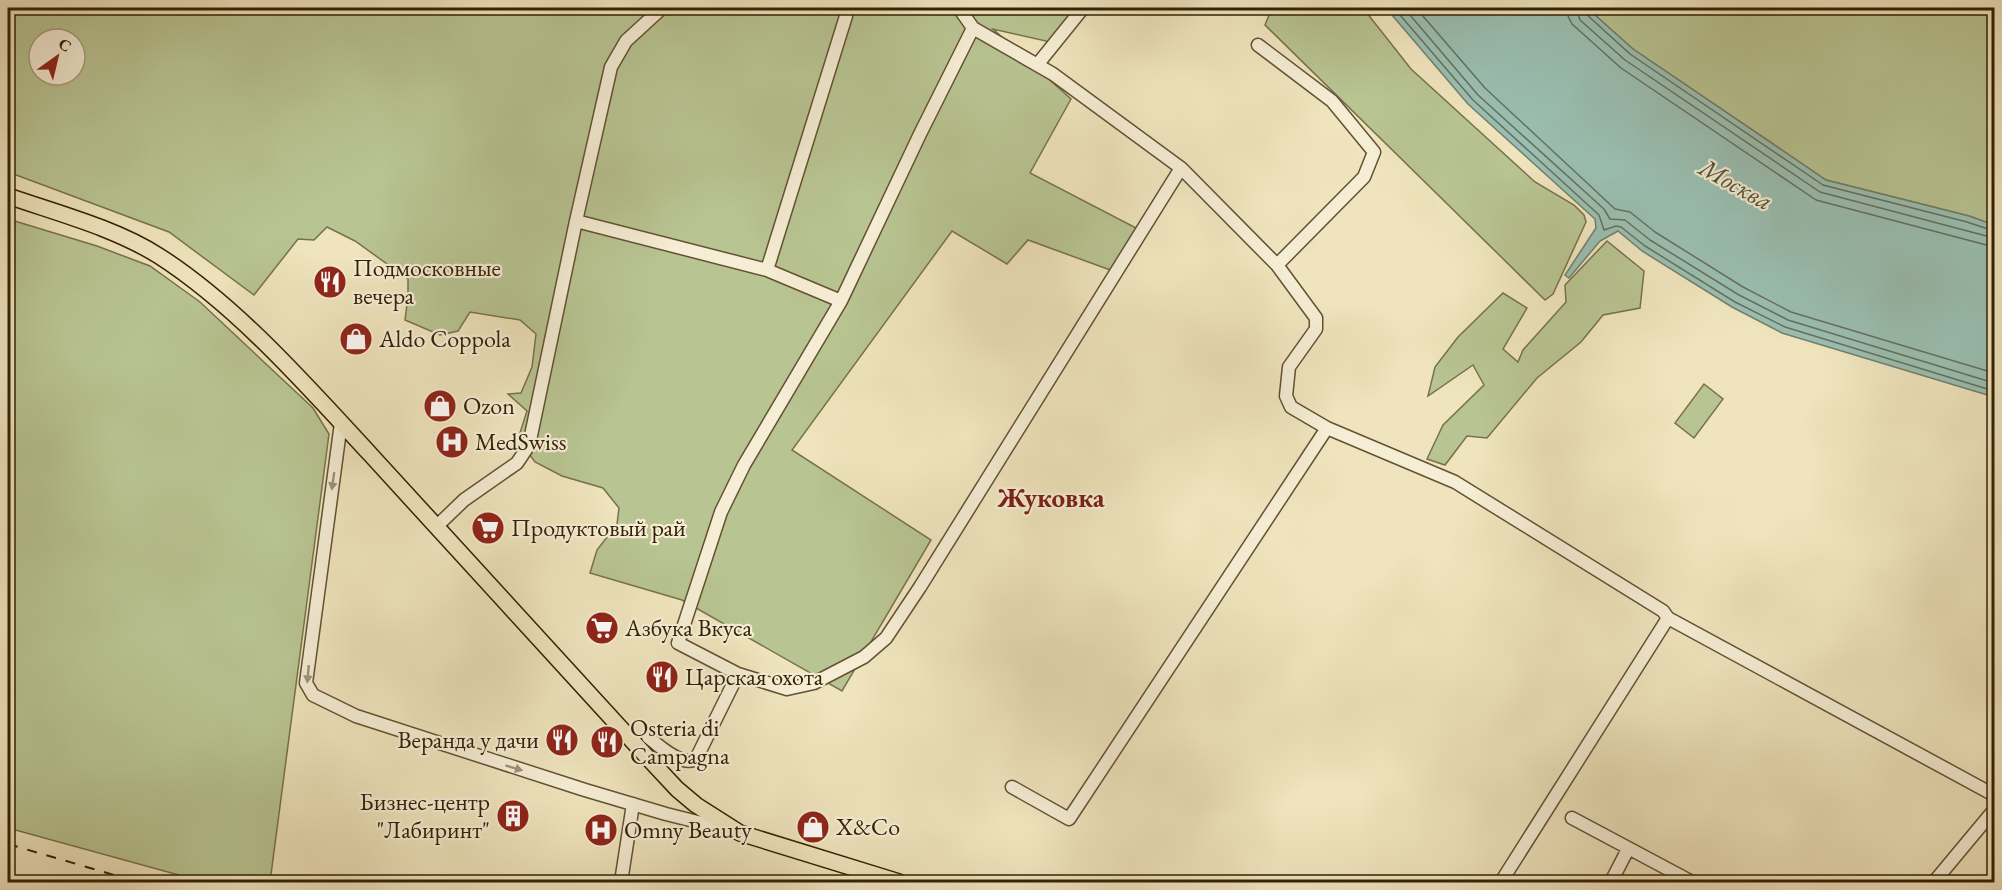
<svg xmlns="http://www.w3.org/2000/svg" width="2002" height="890" font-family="'EB Garamond',serif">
<rect width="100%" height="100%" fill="#efe4bd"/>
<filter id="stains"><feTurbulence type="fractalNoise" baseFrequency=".00333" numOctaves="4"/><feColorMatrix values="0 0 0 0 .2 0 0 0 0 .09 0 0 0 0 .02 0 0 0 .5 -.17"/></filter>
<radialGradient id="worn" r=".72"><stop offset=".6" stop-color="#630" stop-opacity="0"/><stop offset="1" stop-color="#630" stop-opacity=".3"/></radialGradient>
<!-- green -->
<path fill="#b8c492" stroke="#76724c" stroke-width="1.5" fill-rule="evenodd" d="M8,8H1076L1050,42L993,29L1071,99L1030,173L1140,230L1113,271L1028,240L1007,264L952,231L792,450L931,540L842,691L682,600L590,573L597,550L617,524L619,508L603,488L562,476L535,462L518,439L527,411L508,394L521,393L532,367L536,334L520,320L470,312L458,331L440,335L405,320L408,297V279L355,241L327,227L314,240L298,239L254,295L169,232L8,172ZM39,39H75V75H39Z
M1272,8H1363L1411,69L1535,182L1574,205L1584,215L1586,222L1553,294L1545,300L1265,25Z
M1587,8H1994V225L1969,216L1826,180L1633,49Z
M8,219L97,246L150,266L200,302L313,408L329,434L270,882H204L8,828Z
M1607,241L1644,271L1640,308L1603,315L1581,342L1537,378L1487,438L1467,436L1445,465L1427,459L1443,425L1484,385L1473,365L1428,396L1435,367L1458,337L1503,293L1527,308L1503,349L1518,362L1523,350L1566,302L1565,285Z
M1704,384L1723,399L1694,438L1675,423Z"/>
<!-- water -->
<path fill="#9abfb2" stroke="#717f6d" stroke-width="1.5" d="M1386,8H1587L1633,49L1826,180L1969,216L1994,225V397L1782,333L1732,307L1642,251L1618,231L1600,241L1569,278L1565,275L1596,228L1595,219L1468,104Z"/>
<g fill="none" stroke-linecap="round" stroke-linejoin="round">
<!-- shore -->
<path stroke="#66705c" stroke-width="1.5" d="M1394,8L1473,100L1599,215L1604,230L1616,226L1621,227L1645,246L1735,302L1785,327L1994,391
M1404,8L1478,95L1604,209L1610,219L1625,220L1650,240L1739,295L1788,320L1994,383
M1416,8L1485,88L1615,209L1630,212L1655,232L1743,287L1791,312L1994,373
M1567,8L1568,16L1572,24L1621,68L1816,200L1994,247
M1576,8L1580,20L1625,60L1820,192L1994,238
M1584,8L1586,14L1630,54L1823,185L1967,222L1994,231"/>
<!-- minor casing -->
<g stroke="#625133" stroke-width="15">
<path id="minor" d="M959,8L973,28L920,134L841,301L744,465L721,512L678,643L738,674L787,689L814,683L864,657L886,638L920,587L1181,168
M973,28L1053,74L1181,168L1277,265L1316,318V329L1289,367L1286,396L1291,407L1327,428L1455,482L1663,611L1668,618L1994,795
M1258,45L1332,101L1374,152L1364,177L1277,265
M1037,65L1083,8
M576,221L767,270L846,16
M767,270L841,301
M341,423L306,683L313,695L356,716L585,790L666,814L730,830
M437,526L464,500L517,463L529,445L576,221L611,67L626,41L662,8
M648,737C659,746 682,767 696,759L738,674
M1012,787L1069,819L1327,428
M1572,818L1692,882
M621,882L633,804
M1501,882L1668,618
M1611,882L1628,849
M1934,882L1994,810"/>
</g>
<!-- major casing -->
<g stroke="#332005" stroke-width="18">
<path id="major" d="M8,196C57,213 115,228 159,256C237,306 307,386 370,454C463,555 555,657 648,758L677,789L696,805L740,833L899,882"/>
</g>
<!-- minor -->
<use href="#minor" stroke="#f5edd4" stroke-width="12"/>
<!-- major -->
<use href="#major" stroke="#efe4bd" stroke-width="15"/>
<!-- rail -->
<path stroke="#332005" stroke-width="2" stroke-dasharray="10 10" stroke-linecap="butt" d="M8,844L138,882"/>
</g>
<!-- one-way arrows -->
<defs><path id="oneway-solid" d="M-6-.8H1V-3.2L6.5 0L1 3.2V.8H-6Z" transform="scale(1.5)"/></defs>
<g fill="#9e9177">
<use href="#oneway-solid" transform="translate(333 481) rotate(98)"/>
<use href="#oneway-solid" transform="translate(308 674) rotate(95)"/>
<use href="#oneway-solid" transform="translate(514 768) rotate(17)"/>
</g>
<!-- icons -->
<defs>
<g id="restaurant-disc" transform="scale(1.725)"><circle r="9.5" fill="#8f2418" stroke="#f5edd4"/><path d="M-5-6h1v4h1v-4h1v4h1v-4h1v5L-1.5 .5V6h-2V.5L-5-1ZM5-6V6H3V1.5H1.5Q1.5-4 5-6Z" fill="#fff"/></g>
<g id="shop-disc" transform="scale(1.725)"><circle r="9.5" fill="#8f2418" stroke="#f5edd4"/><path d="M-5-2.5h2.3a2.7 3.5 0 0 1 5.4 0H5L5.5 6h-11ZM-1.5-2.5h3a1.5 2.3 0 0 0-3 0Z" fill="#fff"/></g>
<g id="hospital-disc" transform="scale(1.725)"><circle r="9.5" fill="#8f2418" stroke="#f5edd4"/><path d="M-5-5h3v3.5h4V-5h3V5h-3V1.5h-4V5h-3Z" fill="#fff"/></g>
<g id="supermarket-disc" transform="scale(1.725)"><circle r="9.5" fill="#8f2418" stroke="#f5edd4"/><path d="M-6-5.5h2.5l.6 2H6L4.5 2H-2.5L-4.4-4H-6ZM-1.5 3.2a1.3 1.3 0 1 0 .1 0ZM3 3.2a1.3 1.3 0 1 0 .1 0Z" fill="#fff"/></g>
<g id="building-disc" transform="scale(1.725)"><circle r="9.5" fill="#8f2418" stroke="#f5edd4"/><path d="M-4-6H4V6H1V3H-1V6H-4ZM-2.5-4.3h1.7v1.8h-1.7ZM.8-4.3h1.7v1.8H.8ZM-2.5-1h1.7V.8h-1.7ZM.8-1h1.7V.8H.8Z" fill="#fff"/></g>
</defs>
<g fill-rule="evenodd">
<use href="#restaurant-disc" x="330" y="282"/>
<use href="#shop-disc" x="356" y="339"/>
<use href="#shop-disc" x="440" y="406"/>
<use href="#hospital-disc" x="452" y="442"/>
<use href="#supermarket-disc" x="488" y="528"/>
<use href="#supermarket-disc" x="602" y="628"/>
<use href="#restaurant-disc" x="662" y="677"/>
<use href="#restaurant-disc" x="562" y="740"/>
<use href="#restaurant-disc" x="607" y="742"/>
<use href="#building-disc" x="513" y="816"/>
<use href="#shop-disc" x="813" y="827"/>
<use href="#hospital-disc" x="601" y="830"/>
</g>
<g text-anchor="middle" stroke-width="4.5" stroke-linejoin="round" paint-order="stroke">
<!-- poi labels -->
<g font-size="24" fill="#332005" stroke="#f5edd4" text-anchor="start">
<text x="353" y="276">Подмосковные<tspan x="353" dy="28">вечера</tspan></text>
<text x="379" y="347">Aldo Coppola</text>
<text x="463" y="414">Ozon</text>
<text x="475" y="450">MedSwiss</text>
<text x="511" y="536">Продуктовый рай</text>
<text x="625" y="636">Азбука Вкуса</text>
<text x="685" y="685">Царская охота</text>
<text x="630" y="736">Osteria di<tspan x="630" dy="28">Campagna</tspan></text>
<text x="539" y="748" text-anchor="end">Веранда у дачи</text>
<text x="490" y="810" text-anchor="end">Бизнес-центр<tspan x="490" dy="28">"Лабиринт"</tspan></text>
<text x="836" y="835">X&amp;Co</text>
<text x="624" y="838">Omny Beauty</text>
</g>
<!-- water labels -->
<g font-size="26" font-style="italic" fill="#525039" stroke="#f5edd4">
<text transform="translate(1736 184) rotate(29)" y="9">Москва</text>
</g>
<!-- quarter labels -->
<g font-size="27" font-weight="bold" fill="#7a1f14" stroke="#f5edd4">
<text x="1051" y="507">Жуковка</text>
</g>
</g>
<!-- margin -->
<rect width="2002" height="890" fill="none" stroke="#efe4bd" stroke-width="30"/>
<rect x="9" y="9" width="1984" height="872" fill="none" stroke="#332005" stroke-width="3"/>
<rect x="15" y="15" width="1972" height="860" fill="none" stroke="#332005" stroke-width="1.5"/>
<!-- north arrow -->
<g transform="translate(57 57) rotate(34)"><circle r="28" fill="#f5edd4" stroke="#a79b81" stroke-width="1.5"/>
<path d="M0-4.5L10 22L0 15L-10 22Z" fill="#8f2418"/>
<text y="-9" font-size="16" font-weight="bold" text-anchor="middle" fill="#332005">С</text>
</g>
<rect width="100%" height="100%" filter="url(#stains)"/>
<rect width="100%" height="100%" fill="url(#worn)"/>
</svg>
